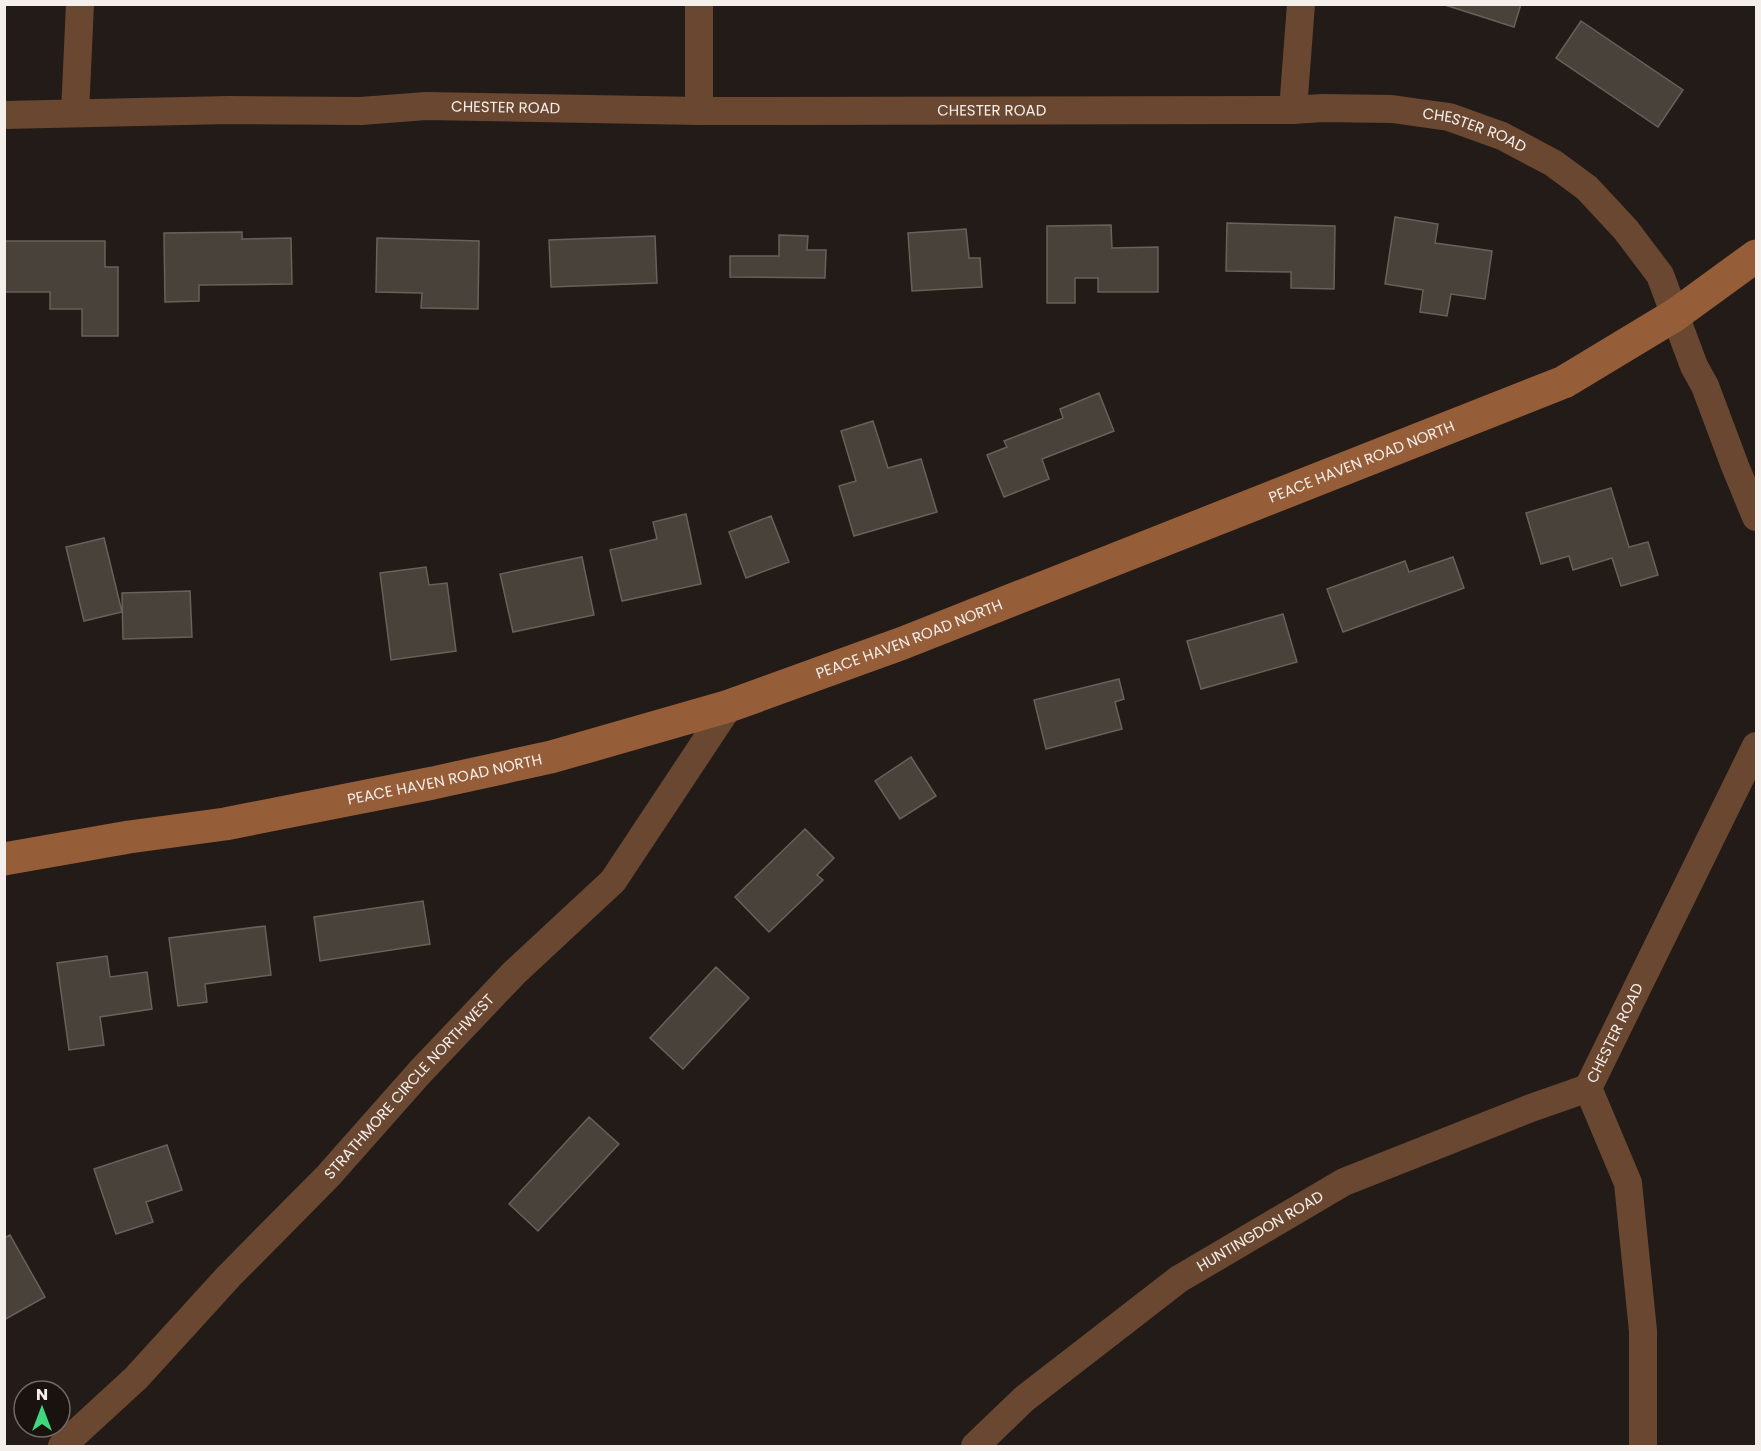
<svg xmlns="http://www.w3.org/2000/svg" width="1761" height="1451" font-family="Poppins,sans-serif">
<rect width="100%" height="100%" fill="#231b17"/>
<!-- building -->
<path fill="#49423b" stroke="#68615a" stroke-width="1.5" d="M1442,4H1521L1514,27Z
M1581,21L1683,90L1658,127L1556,58Z
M1395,217L1438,224L1435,243L1492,251L1485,299L1451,294L1447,316L1420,312L1423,290L1385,284Z
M1227,223L1335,226L1334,289L1291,288V272L1226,271Z
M1111,225L1112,248L1158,247V292H1098V278H1075V303H1047V226Z
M966,229L969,258H980L982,287L912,291L908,233Z
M242,232V239L291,238L292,284L199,285V301L165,302L164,233Z
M779,235L808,236L807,250H826L825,278L730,277V256H779Z
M655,236L657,283L551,287L549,240Z
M377,238L479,241L478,309L421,308L422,293L376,292Z
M4,241H105V267H118V336H82V309H50V292H4Z
M1099,393L1114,431L1042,459L1049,479L1004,497L987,455L1007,447L1004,441L1063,418L1060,409Z
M873,421L888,468L921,459L937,512L854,536L839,486L856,481L841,431Z
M1611,488L1629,547L1648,542L1658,575L1621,586L1612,558L1573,570L1569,556L1541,564L1526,513Z
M686,514L701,584L622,601L610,550L657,539L653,522Z
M771,516L789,562L746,578L729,532Z
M104,538L122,612L84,621L66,547Z
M582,557L594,615L513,632L500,574Z
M1453,557L1464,588L1343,632L1327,589L1405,561L1409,572Z
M426,567L429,585L447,583L456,651L391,660L380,573Z
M190,591L192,637L123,639L122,593Z
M1283,614L1297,662L1201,689L1187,641Z
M1119,679L1124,699L1115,702L1122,729L1046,749L1034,700Z
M911,757L936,796L900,819L875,781Z
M805,829L834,858L817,875L823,880L769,932L735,897Z
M423,901L430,944L320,961L314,917Z
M265,926L271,975L205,984L207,1002L178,1006L169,938Z
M107,956L110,977L147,972L152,1009L100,1017L104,1045L69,1050L57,963Z
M716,967L749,998L683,1069L650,1038Z
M589,1117L619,1144L538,1231L509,1204Z
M167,1145L182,1190L146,1202L153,1222L116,1234L94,1169Z
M10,1235L45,1297L4,1320V1238Z"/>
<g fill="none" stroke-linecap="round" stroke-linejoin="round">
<!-- minor -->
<g stroke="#6a4730" stroke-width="28">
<path d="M699,4V111"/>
<path d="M1293,110L1301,4"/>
<path d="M75,113L80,4"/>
<path id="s1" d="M4,115L229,110L361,111L426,106L699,111L1293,110L1322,108L1392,109L1449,117L1502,136L1553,163L1587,188L1626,230L1660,275L1694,366L1705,386L1735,466L1756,517"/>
<path id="s2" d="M62,1446L136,1378L229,1276L328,1176L420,1072L514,973L613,881L729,706"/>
<path id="s3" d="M975,1446L1024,1399L1179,1279L1344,1182L1531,1108L1588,1088"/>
<path id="s4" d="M1643,1446V1331L1628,1183L1588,1088L1756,746"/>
</g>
<!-- secondary -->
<path stroke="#955d38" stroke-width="33" id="s5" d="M4,859L129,837L225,824L433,783L551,757L729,706L903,643L1564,382L1675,315L1756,256"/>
</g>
<g text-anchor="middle" stroke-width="6" stroke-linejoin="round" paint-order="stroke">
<!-- street labels -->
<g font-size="15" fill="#f5efec" stroke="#19120e">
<text dy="5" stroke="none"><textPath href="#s1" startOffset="502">CHESTER ROAD</textPath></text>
<text dy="5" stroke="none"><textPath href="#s1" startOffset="988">CHESTER ROAD</textPath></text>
<text dy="5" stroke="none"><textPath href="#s1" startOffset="1474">CHESTER ROAD</textPath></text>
<text dy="5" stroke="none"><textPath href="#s5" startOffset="1420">PEACE HAVEN ROAD NORTH</textPath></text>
<text dy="5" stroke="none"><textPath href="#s5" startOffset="934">PEACE HAVEN ROAD NORTH</textPath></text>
<text dy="5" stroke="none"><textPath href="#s5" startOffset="448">PEACE HAVEN ROAD NORTH</textPath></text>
<text dy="5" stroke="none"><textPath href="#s4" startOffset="428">CHESTER ROAD</textPath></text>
<text dy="5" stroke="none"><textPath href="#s2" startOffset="500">STRATHMORE CIRCLE NORTHWEST</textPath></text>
<text dy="5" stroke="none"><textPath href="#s3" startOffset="358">HUNTINGDON ROAD</textPath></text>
</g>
</g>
<!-- border -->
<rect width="1761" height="1451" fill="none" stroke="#f5efec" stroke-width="12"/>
<!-- north arrow -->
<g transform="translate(42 1409)"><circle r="28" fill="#19120e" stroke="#716a67" stroke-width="1.5"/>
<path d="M0-4.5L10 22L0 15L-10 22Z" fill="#3ed77d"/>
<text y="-9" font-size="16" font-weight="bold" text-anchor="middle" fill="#f5efec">N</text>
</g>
</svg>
